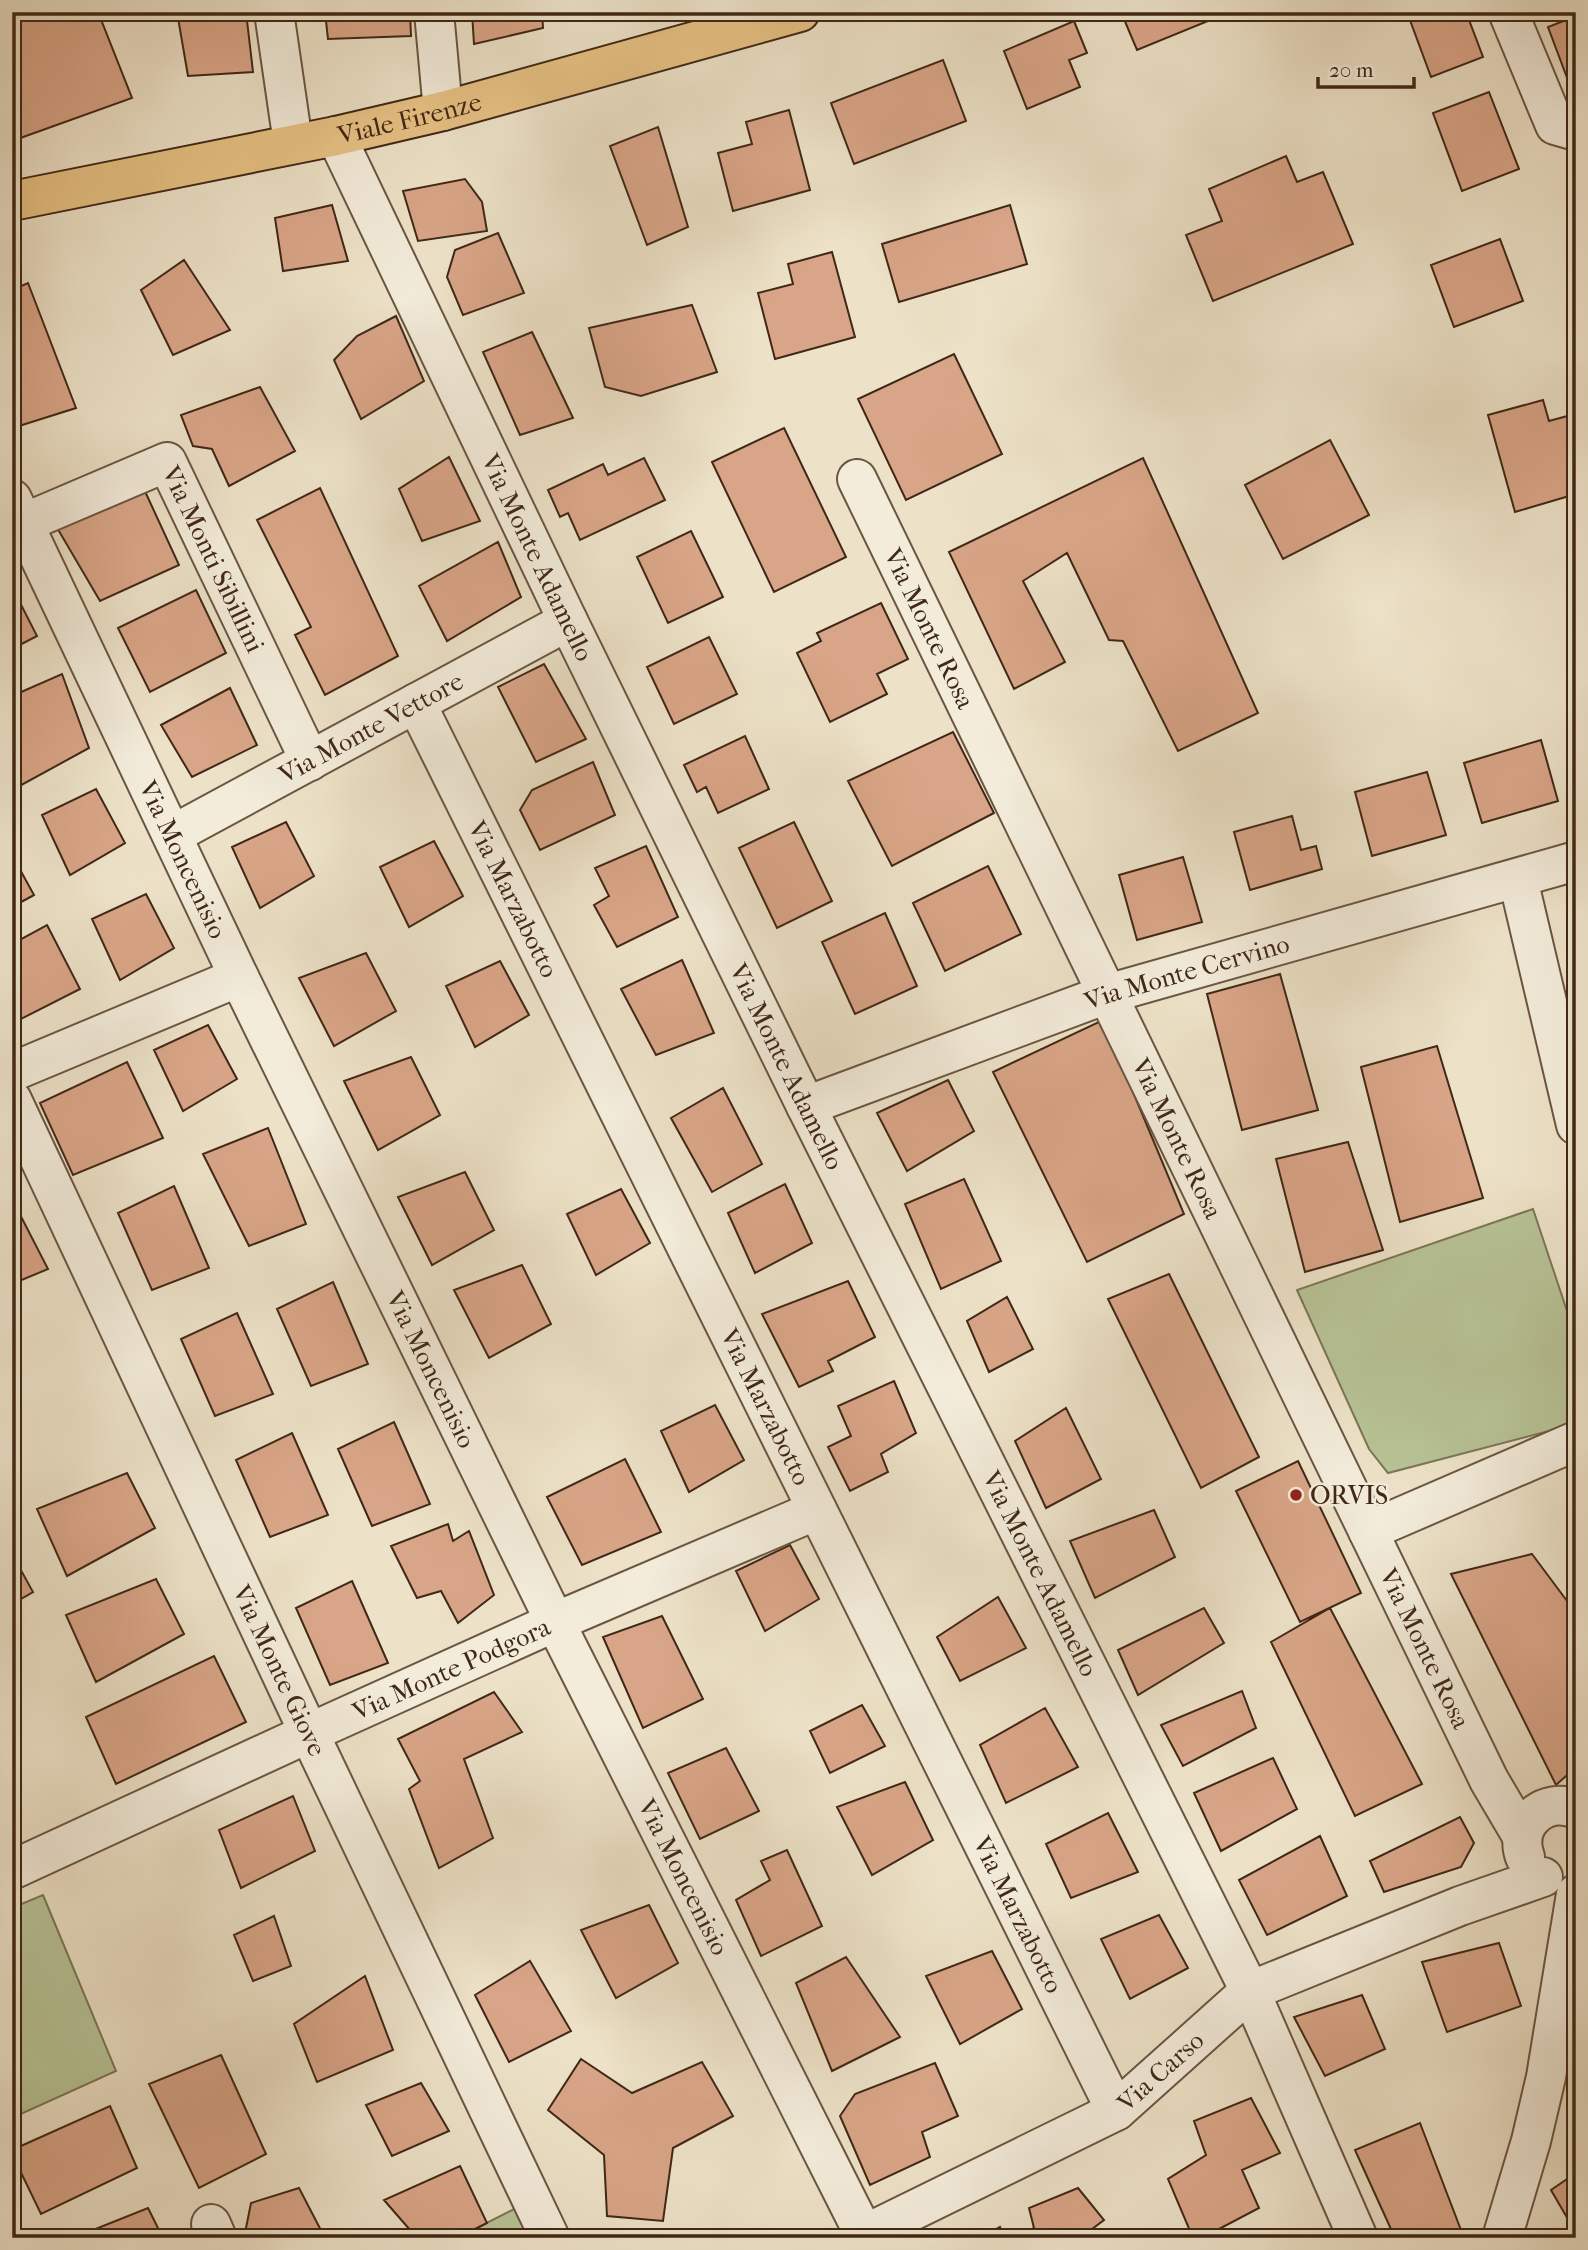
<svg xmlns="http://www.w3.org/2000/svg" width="1588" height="2250" font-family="'IM FELL French Canon',serif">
<rect width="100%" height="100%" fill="#ede2c8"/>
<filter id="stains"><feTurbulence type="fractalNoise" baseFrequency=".00286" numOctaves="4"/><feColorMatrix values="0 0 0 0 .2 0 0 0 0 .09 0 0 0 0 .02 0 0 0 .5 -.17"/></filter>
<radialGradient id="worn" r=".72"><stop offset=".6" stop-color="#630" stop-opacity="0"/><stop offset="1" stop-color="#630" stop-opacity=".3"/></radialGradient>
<!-- green -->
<path fill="#b7c396" stroke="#7c7656" stroke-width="2" d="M1533,1209L1576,1338V1422L1572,1425L1388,1473L1369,1449L1297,1290Z
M43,1895L116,2071L12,2118V1908Z
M532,2200L550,2238H457Z"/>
<!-- building -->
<path fill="#d9a588" stroke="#402816" stroke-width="2" d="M12,12H98L132,98L12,141Z
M177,12H246L253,72L188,76Z
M325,12H410L411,36L328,39Z
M472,12H542L543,28L474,44Z
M1121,12H1204L1208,21L1137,50Z
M1407,12H1466L1483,57L1431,77Z
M1576,16V80L1569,83L1548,27Z
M1074,21L1087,53L1069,60L1080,87L1027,109L1004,51Z
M943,60L966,121L854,164L831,103Z
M1489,92L1519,169L1462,191L1433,113Z
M789,110L810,190L733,211L718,153L752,144L746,122Z
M658,127L688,227L647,245L610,146Z
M1286,156L1297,182L1323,172L1353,244L1213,301L1186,235L1222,221L1209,189Z
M465,179L482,202L487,231L418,241L403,191Z
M332,205L348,261L283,271L275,218Z
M1010,205L1027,264L899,302L882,244Z
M498,233L524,293L463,315L447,277L455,250Z
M1500,239L1523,301L1454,327L1431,265Z
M832,252L855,337L775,359L758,293L793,284L788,264Z
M184,260L230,330L173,355L141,290Z
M28,283L76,408L19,426L12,411V290Z
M692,305L717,372L641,396L605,387L589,328Z
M396,316L424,381L361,419L334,360L357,336Z
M532,332L573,418L520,435L483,352Z
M954,354L1002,454L906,500L858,399Z
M260,387L295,451L229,486L212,449L193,446L181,415Z
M1543,400L1549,421L1571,415L1576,432V494L1515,512L1488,415Z
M784,428L846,557L774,592L712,462Z
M1330,440L1369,515L1283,559L1245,485Z
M449,457L480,521L422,541L399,489Z
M644,458L665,500L580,540L568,513L560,517L548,490L603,464L608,475Z
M1143,458L1258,713L1178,751L1123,641L1109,640L1067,553L1023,581L1065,662L1014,689L949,552Z
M143,487L179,565L100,601L56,526Z
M320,488L398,656L325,695L295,635L311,627L257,520Z
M691,531L723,597L668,623L637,557Z
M498,542L521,597L447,641L419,586Z
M12,587L37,636L12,649Z
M196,590L226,653L150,692L118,628Z
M881,603L908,659L877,674L887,694L830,722L797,653L821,641L817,633Z
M709,637L737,694L674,724L647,667Z
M544,664L586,739L536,762L498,687Z
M62,674L89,748L14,789L12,696Z
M230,688L257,745L192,777L161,725Z
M953,732L994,813L892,866L848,781Z
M745,736L769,789L718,813L706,787L697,792L684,765Z
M1541,740L1558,801L1482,823L1464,763Z
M593,762L615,815L540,850L520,810L532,790Z
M1427,772L1446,835L1372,856L1355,792Z
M96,789L125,843L70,875L42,815Z
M1292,816L1301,850L1316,846L1322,869L1250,890L1234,832Z
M286,822L314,876L260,908L232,847Z
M794,822L832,901L777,928L739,848Z
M434,841L463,896L409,927L380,867Z
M646,846L678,917L617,947L594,905L609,896L595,868Z
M12,855L34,895L12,907Z
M1183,857L1202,922L1137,940L1119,875Z
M988,866L1021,934L945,971L913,903Z
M146,894L174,948L120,980L92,919Z
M885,913L917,986L855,1014L822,942Z
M47,925L80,989L13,1023L12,944Z
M366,953L396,1011L334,1046L299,978Z
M682,960L714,1033L656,1055L621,989Z
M500,961L529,1015L475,1047L446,986Z
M1280,974L1318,1110L1242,1130L1207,994Z
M1103,1020L1184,1214L1087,1262L993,1072Z
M208,1025L237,1079L183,1111L154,1050Z
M1437,1046L1483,1198L1400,1222L1361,1067Z
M411,1057L440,1115L378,1150L344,1081Z
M127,1062L163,1138L73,1175L40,1103Z
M948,1080L974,1131L907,1171L877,1113Z
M723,1088L762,1164L712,1192L671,1118Z
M268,1128L306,1224L249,1246L203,1154Z
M1348,1142L1383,1250L1305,1272L1276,1159Z
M465,1172L494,1230L432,1265L398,1197Z
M964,1179L1001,1261L941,1289L905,1204Z
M785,1184L812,1243L755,1273L728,1213Z
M174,1186L209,1268L152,1290L118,1213Z
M621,1189L650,1243L596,1275L567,1214Z
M12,1199L48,1269L12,1284Z
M522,1265L551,1324L489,1358L454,1290Z
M1169,1274L1259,1457L1201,1488L1108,1299Z
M848,1281L875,1337L828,1361L833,1371L799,1387L762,1314Z
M333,1282L368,1364L311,1386L277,1309Z
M1007,1297L1033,1349L989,1372L967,1321Z
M237,1313L273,1394L215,1416L181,1339Z
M894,1381L916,1433L881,1454L888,1472L850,1491L828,1447L851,1436L838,1406Z
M715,1405L744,1460L689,1492L661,1431Z
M1066,1408L1101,1479L1046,1508L1015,1441Z
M394,1422L430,1504L372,1526L338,1449Z
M292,1433L328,1515L270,1537L236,1460Z
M625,1459L661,1532L582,1565L547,1497Z
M1298,1461L1361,1593L1300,1622L1236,1491Z
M127,1473L155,1528L67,1576L37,1509Z
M1154,1510L1175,1557L1095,1598L1070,1541Z
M448,1524L453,1541L469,1531L494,1595L458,1623L441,1591L417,1598L391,1546Z
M790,1545L819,1599L765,1631L736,1571Z
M12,1554L33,1592L12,1604Z
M1532,1554L1576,1613V1767L1556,1785L1451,1574Z
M156,1579L184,1634L96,1682L66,1615Z
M352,1581L388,1663L330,1685L296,1608Z
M998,1597L1026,1648L960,1681L937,1637Z
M1204,1608L1224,1643L1138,1695L1118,1650Z
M1330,1608L1422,1784L1355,1816L1271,1642Z
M662,1616L703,1699L643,1728L603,1637Z
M214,1656L246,1722L116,1784L86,1717Z
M1242,1691L1256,1728L1183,1766L1161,1725Z
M494,1692L522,1732L464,1759L493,1838L439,1868L409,1789L420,1781L398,1739Z
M862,1705L885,1746L830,1773L810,1731Z
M1045,1708L1078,1767L1006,1803L980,1745Z
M726,1748L759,1811L700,1839L668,1773Z
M1273,1758L1297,1809L1221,1851L1194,1793Z
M905,1782L933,1840L872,1875L837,1807Z
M293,1796L315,1851L241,1888L219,1830Z
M1108,1813L1138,1872L1071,1898L1046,1844Z
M1460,1817L1474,1843L1461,1867L1384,1892L1370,1861Z
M1320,1836L1347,1896L1267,1935L1239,1880Z
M787,1850L822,1926L761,1956L736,1900L770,1880L761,1861Z
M649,1905L678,1963L616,1998L581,1930Z
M1159,1915L1188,1968L1130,1999L1101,1939Z
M274,1916L291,1966L253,1981L234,1935Z
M1499,1943L1521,2006L1447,2032L1422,1962Z
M992,1951L1022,2009L960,2044L926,1976Z
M846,1957L900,2037L832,2071L796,1983Z
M530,1961L571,2031L509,2062L475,1995Z
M365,1976L393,2050L317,2082L294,2024Z
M1362,1995L1385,2049L1325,2076L1294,2017Z
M221,2055L266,2154L199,2188L149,2084Z
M581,2059L632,2093L702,2062L733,2116L673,2148L663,2221L607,2216L604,2155L548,2110Z
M935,2063L958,2116L922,2132L930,2157L870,2185L840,2116L855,2094Z
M421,2083L449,2131L392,2156L366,2105Z
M1251,2098L1280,2153L1242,2170L1259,2208L1202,2238H1193L1168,2179L1206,2155L1194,2121Z
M110,2106L137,2168L41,2214L12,2154V2150Z
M1420,2123L1464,2238H1395L1355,2150Z
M460,2166L487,2223L457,2238H417L384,2200Z
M1576,2173V2233L1551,2190Z
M299,2188L325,2238H244L251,2203Z
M1078,2188L1104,2220L1080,2238H1015L1034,2228L1029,2208Z
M148,2208L163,2238H73Z
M1000,2227L1004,2238H980Z"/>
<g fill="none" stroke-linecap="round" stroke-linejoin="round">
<!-- minor casing -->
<g stroke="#6b5642" stroke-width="42">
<g id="minor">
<path d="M274,12L293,143"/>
<path d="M434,12L443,111"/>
<path d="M1508,12L1555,125L1576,131"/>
<path id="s1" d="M336,136L568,621L806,1106L1250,1991L1358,2238"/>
<path id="s2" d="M857,479L1489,1780L1522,1836"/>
<path id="s3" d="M12,499L239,977L555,1622L866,2238"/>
<path id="s4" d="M12,528L167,462L310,761"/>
<path id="s5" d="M416,703L1116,2111"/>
<path id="s6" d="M172,835L568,621"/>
<path d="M1518,879L1576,1125"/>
<path d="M12,1072L239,977"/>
<path id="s7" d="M12,1100L309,1733L550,2238"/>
<path id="s8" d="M806,1106L1107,994L1576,861"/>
<path d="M1368,1531L1576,1441"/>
<path d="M1525,1857C1513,1824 1544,1796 1576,1809"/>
<path id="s9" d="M12,1870L309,1733L555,1622L817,1510"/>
<path d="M211,2224L217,2238"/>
<path id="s10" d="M857,2238L1116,2111L1250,1991L1460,1906L1543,1877"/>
<path d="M1502,2238L1531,2141L1546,2077L1576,1894"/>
</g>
</g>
<!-- major casing -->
<g stroke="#402816" stroke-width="42">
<g id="major">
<path id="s11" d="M12,201L336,136L443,111L800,12"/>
</g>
</g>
<!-- minor -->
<use href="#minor" stroke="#f3ecdb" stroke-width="38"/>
<!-- major -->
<use href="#major" stroke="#e6c184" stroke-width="38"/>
</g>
<!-- markers -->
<circle fill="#8f2418" stroke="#f3ecdb" stroke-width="2.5" cx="1296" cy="1495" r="7"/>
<g text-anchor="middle" stroke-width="5" stroke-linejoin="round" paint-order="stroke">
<!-- street labels -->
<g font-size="26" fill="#402816" stroke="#f3ecdb">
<text dy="9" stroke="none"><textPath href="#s11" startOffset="406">Viale Firenze</textPath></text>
<text dy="9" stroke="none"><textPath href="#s1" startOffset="467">Via Monte Adamello</textPath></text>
<text dy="9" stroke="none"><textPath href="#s4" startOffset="276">Via Monti Sibillini</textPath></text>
<text dy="9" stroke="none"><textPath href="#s2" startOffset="166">Via Monte Rosa</textPath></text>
<text dy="9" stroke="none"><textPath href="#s6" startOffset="226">Via Monte Vettore</textPath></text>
<text dy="9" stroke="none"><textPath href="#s3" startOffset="399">Via Moncenisio</textPath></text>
<text dy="9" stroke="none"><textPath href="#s5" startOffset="219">Via Marzabotto</textPath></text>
<text dy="9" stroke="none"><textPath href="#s8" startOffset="404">Via Monte Cervino</textPath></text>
<text dy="9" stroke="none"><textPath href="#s1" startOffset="1034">Via Monte Adamello</textPath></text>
<text dy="9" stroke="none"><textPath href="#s2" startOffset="733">Via Monte Rosa</textPath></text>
<text dy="9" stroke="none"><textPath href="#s3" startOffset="966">Via Moncenisio</textPath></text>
<text dy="9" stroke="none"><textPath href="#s5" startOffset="786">Via Marzabotto</textPath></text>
<text dy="9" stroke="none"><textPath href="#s1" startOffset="1601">Via Monte Adamello</textPath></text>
<text dy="9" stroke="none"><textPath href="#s2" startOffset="1300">Via Monte Rosa</textPath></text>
<text dy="9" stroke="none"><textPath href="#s9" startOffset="483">Via Monte Podgora</textPath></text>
<text dy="9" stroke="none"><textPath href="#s7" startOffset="630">Via Monte Giove</textPath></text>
<text dy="9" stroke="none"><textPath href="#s3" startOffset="1533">Via Moncenisio</textPath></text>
<text dy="9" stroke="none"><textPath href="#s5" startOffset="1353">Via Marzabotto</textPath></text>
<text dy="9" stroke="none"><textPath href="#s10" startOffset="348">Via Carso</textPath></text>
</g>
<!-- poi labels -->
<g font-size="26" fill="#402816" stroke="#f3ecdb" text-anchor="start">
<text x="1310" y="1504">ORVIS</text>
</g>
</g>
<!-- margin -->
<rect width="1588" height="2250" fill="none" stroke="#ede2c8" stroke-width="42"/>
<rect x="14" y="14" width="1560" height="2222" fill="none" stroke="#402816" stroke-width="3.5"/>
<rect x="21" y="21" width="1546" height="2208" fill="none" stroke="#402816" stroke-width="2"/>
<!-- scale -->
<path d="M1318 77v10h96v-10" fill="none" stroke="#402816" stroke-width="3.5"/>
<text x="1329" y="77" font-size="21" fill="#402816" stroke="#f3ecdb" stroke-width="5" paint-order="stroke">20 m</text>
<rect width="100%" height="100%" filter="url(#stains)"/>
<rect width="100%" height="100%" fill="url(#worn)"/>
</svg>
